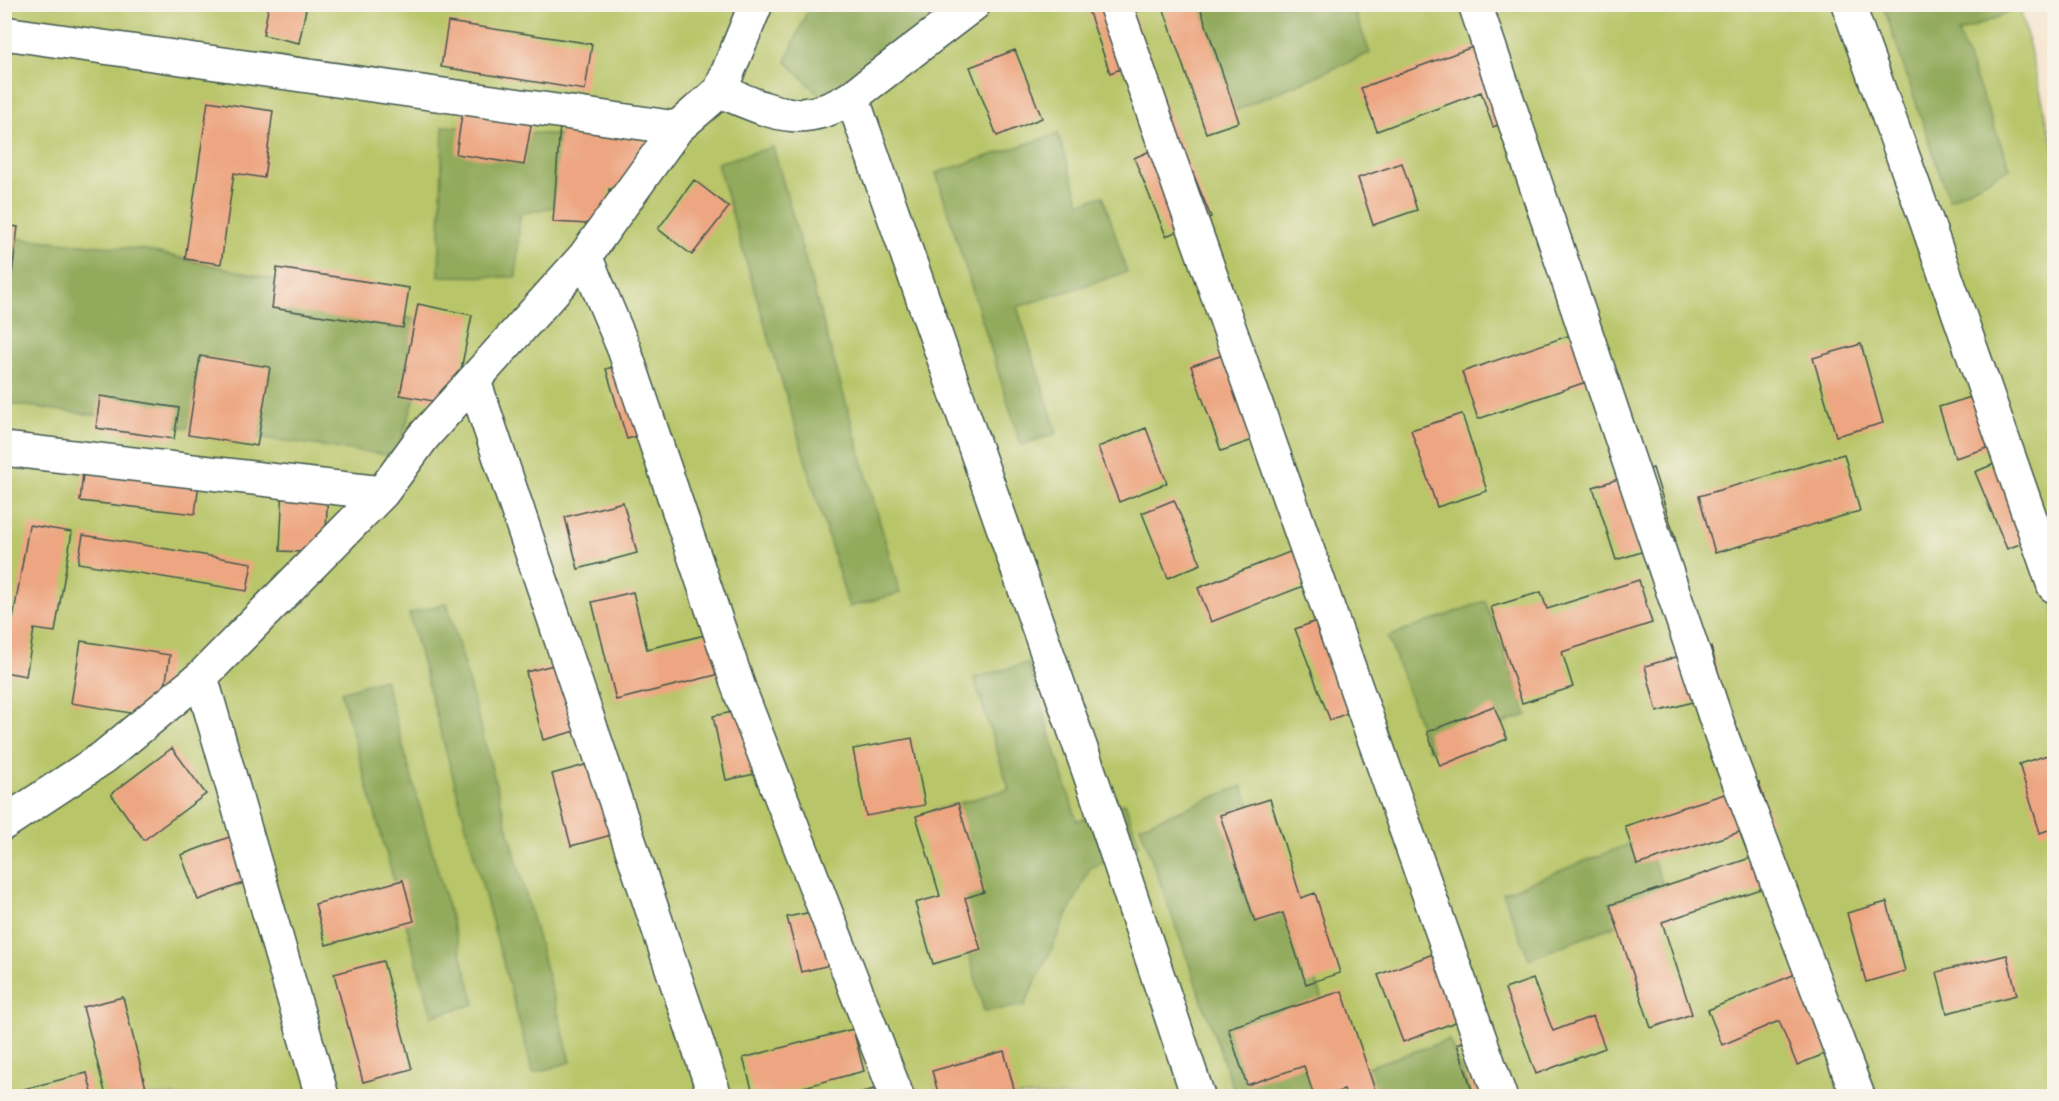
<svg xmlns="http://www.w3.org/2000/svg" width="2059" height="1101" font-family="'Playpen Sans',sans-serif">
<rect width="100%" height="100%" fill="#f7f3e8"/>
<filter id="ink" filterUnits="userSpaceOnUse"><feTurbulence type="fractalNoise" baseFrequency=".0167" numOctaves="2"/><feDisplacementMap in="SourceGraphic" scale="12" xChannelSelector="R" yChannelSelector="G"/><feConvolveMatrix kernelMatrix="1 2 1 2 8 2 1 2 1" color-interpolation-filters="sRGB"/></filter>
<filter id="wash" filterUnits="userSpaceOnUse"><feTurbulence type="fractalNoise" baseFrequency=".008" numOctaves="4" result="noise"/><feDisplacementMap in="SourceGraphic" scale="24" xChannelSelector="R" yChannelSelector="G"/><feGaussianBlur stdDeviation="1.35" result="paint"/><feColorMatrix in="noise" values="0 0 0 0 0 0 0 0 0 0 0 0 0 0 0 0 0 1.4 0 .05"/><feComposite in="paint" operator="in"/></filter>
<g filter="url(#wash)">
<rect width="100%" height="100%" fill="#f5e4cd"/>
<!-- green -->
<path fill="#b8c567" stroke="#6c814e" stroke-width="1.5" d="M5,5H2030L2020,8L2054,148V1096H5Z"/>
<!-- forest -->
<path fill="#92aa5c" stroke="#587448" stroke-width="1.5" d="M810,5H996L838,114L786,61Z
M1177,5H1352L1370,53L1220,117Z
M1883,5H2020V8L1958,33L2010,168L1949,200Z
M443,126L568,136L581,201L520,214L516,277L439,276Z
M1058,134L1080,203L1103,196L1127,272L1017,307L1057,433L1021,445L936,173Z
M773,147L900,593L849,607L717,163Z
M5,237L146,250L310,288L438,327L396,456L5,403Z
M1485,601L1527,715L1429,750L1388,637Z
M447,603L571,1062L533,1073L409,614Z
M1028,663L1077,821L1125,803L1139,844L1090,868L1024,1006L984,1011L931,811L1009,789L974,678Z
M384,679L475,1004L432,1016L341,692Z
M1242,786L1280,878L1349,1073L1449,1040L1471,1096H1236L1140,826Z
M1645,838L1670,904L1529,959L1503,893Z"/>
<g id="blocks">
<!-- building -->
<path fill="#eda681" d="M269,4H307L299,43L263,35Z
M1086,4H1130L1150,58L1110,73Z
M1162,4H1199L1239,122L1206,133Z
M448,22L592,44L585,90L441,67Z
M1497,38L1521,116L1493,127L1481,92L1377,131L1361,88Z
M1015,50L1042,118L997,136L970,67Z
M1156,83L1211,217L1166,236L1134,158L1159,147Z
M208,101L273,111L264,178L234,173L221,264L185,259Z
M463,108L532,120L524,165L456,154Z
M560,124L648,130L644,191L609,189L606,225L553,222Z
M1402,163L1417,210L1373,225L1358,178Z
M694,180L729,207L692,255L658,229Z
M4,225L18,227L10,289L4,288Z
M277,268L409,288L403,328L272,308Z
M418,304L472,315L454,405L400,395Z
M1600,325L1615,372L1478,419L1462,372Z
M1861,344L1883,423L1836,436L1813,358Z
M1249,346L1279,431L1221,451L1191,366Z
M200,356L270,367L257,446L188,435Z
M643,358L663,428L627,439L606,369Z
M1987,392L2004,443L1955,458L1939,407Z
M100,396L179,408L174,439L96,428Z
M1462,414L1487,491L1437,507L1411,430Z
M1146,428L1167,483L1119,502L1098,447Z
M1844,454L1860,511L1715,553L1699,496Z
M85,455L201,468L195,514L80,501Z
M2006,459L2038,537L2007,549L1975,472Z
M1653,468L1676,541L1616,560L1593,487Z
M283,484L328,486L325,553L280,551Z
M1174,500L1201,564L1168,578L1142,513Z
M623,502L637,553L578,569L565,517Z
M29,525L72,532L55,632L34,629L26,676L4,672V618L13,619Z
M83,535L252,563L247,591L78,563Z
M1315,542L1329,576L1211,622L1198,588Z
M1639,580L1652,623L1562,652L1573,687L1522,703L1491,607L1541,592L1547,609Z
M633,592L647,649L734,628L744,668L616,700L592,602Z
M1341,612L1375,702L1330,720L1295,629Z
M81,641L170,655L160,718L71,703Z
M1711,647L1724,693L1657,712L1645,666Z
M577,659L594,726L543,740L526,672Z
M1494,706L1507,739L1440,766L1427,732Z
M752,708L765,772L726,780L713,716Z
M912,738L925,805L866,816L853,749Z
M172,748L206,794L144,840L111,794Z
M2054,753V828L2040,833L2019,764Z
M607,759L626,831L571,846L552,774Z
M1759,783L1771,822L1637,865L1625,826Z
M1270,799L1301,898L1315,893L1340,973L1306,984L1283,913L1255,922L1220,815Z
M958,803L984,892L965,898L981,950L933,964L915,903L940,896L916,816Z
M240,833L257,878L198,900L181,855Z
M1780,848L1790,879L1662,922L1692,1014L1651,1028L1610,905Z
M403,880L414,921L326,945L315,904Z
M1887,902L1905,971L1866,982L1847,913Z
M817,911L830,965L801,972L787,917Z
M1446,949L1471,1016L1403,1042L1378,975Z
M2007,955L2017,995L1947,1013L1937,972Z
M383,961L412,1069L363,1082L334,974Z
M1820,964L1852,1043L1797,1065L1779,1021L1722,1045L1708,1010Z
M1533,979L1553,1031L1593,1016L1605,1048L1536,1074L1505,989Z
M1342,991L1377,1096H1346L1344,1090L1324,1096H1314L1304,1066L1247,1085L1228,1028Z
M123,997L148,1096H106L83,1007Z
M853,1029L864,1071L770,1096H754L743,1058Z
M1487,1034L1507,1096H1474L1457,1044Z
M1004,1051L1016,1096H939L932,1071Z
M87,1073L93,1096H4V1094Z
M874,1089L876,1096H850Z"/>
</g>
</g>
<g filter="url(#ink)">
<use href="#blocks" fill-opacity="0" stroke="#3f564b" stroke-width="1.5"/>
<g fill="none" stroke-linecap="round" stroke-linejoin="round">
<!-- minor casing -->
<g stroke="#3f564b" stroke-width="36">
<path id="minor" d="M1115,4L1500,1096
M1475,4L1722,737L1858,1096
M1848,4L1926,220L2054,586
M4,33L677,128
M720,91L756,4
M852,97L1094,786L1198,1096
M585,256L624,349L741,694L897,1096
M474,381L715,1096
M4,449L382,493
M201,677L322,1096
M4,823L104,757L201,677L382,493L423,437L585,256L677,128L720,91C770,111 801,130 852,97L974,4"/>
</g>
<!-- minor -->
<use href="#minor" stroke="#fff" stroke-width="33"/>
</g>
</g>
<!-- margin -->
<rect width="2059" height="1101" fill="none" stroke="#f7f3e8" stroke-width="24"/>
</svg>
